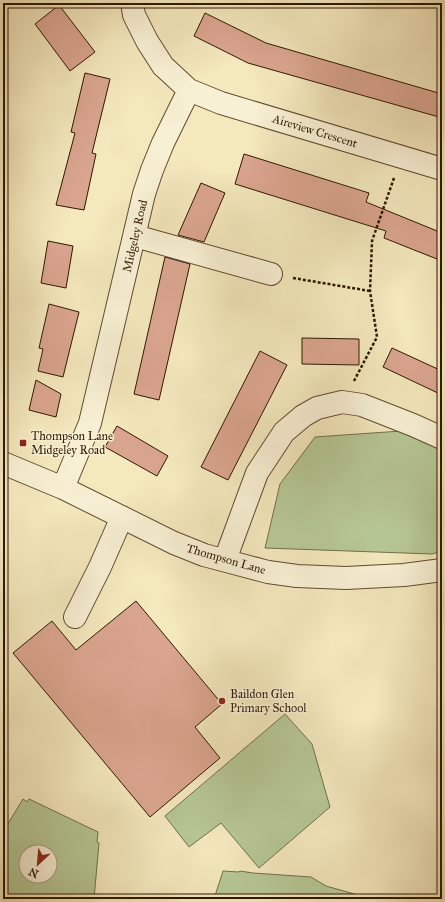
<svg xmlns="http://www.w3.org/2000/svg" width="445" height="902" font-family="'IM FELL Great Primer',serif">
<rect width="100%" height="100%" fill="#f4e8bd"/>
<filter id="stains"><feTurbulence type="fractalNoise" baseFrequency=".005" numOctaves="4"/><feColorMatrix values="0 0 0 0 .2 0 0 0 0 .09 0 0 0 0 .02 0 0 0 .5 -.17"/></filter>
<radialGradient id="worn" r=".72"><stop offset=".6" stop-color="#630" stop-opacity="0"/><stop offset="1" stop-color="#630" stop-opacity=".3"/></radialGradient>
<!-- green -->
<path fill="#b6c795" stroke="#726f4a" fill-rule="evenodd" d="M401,431L442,449V551L432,554L265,548L280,484L315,437Z
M285,714L312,744L330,807L259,868L221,823L189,847L165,816Z
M23,799L27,802L29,799L98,832L97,842L99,843L94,899H3V832ZM26,852H50V876H26Z
M223,871L239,872L240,871L253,873L311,877L326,886L372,899H214Z"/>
<!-- building -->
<path fill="#daa58f" stroke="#2f1700" d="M59,5L95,52L70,71L35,24Z
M205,13L266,43L442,94V107L439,117L248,63L194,36Z
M85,73L110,79L92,153L96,154L84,210L56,205L75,133L71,132Z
M244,154L369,193L366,202L442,233V261L384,238L386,231L235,184Z
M201,183L225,193L204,242L178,235Z
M48,241L73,246L66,288L41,283Z
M165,257L190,264L159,400L134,394Z
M49,304L79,312L63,377L38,371L43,349L39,348Z
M302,338L359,339V365L302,364Z
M392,348L442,371V395L383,367Z
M260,351L287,365L228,480L201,467Z
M36,380L61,394L56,417L29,410Z
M117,426L168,456L157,476L105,447Z
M136,601L222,704L195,727L220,758L150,817L13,653L52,621L76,650Z"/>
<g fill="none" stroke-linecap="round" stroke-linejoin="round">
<!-- minor casing -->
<g stroke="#604b2f" stroke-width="24">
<path id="minor" d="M189,90L221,103L442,169
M135,236L271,274
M3,463L63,488L174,543L204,555L268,572L297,576L346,578L404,575L442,570
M63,488L90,423L144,194L152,170L163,143L189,90L163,66L147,41L134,15L132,3
M225,560L257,473L284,432L303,416L317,408L342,402L362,405L413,425L442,438
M75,617L100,567L122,517"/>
</g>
<!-- path -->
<path stroke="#2f1700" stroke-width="2.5" stroke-dasharray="3 2" stroke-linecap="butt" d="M293,278L370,291
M354,381L377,337L370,291L372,241L394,178"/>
<!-- minor -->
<use href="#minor" stroke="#f8f0d4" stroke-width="22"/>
</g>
<!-- markers -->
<g fill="#8f2418" stroke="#f8f0d4" stroke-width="1.5">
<rect x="19" y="439" width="8" height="8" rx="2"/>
<circle cx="222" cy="701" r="4"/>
</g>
<g text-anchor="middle" stroke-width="3" stroke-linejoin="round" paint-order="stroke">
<!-- street labels -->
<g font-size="12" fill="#2f1700" stroke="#f8f0d4">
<text transform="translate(315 131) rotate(17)" y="4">Aireview Crescent</text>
<text transform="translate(135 236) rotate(-77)" y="4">Midgeley Road</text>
<text transform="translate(226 559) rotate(16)" y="4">Thompson Lane</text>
</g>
<!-- poi labels -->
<g font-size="12" fill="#2f1700" stroke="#f8f0d4" text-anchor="start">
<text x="31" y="440">Thompson Lane<tspan x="31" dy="14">Midgeley Road</tspan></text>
<text x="230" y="698">Baildon Glen<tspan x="230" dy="14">Primary School</tspan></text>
</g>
</g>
<!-- margin -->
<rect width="445" height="902" fill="none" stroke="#f4e8bd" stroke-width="16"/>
<rect x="4" y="4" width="437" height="894" fill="none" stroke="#2f1700" stroke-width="2"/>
<rect x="8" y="8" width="429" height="886" fill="none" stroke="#2f1700"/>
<!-- north arrow -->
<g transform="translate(38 864) rotate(206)"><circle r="19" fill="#f8f0d4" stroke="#a8997f"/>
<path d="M0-3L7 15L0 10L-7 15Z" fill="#8f2418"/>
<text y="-6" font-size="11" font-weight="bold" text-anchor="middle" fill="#2f1700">N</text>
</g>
<rect width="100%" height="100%" filter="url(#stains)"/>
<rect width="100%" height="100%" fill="url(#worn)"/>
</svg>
